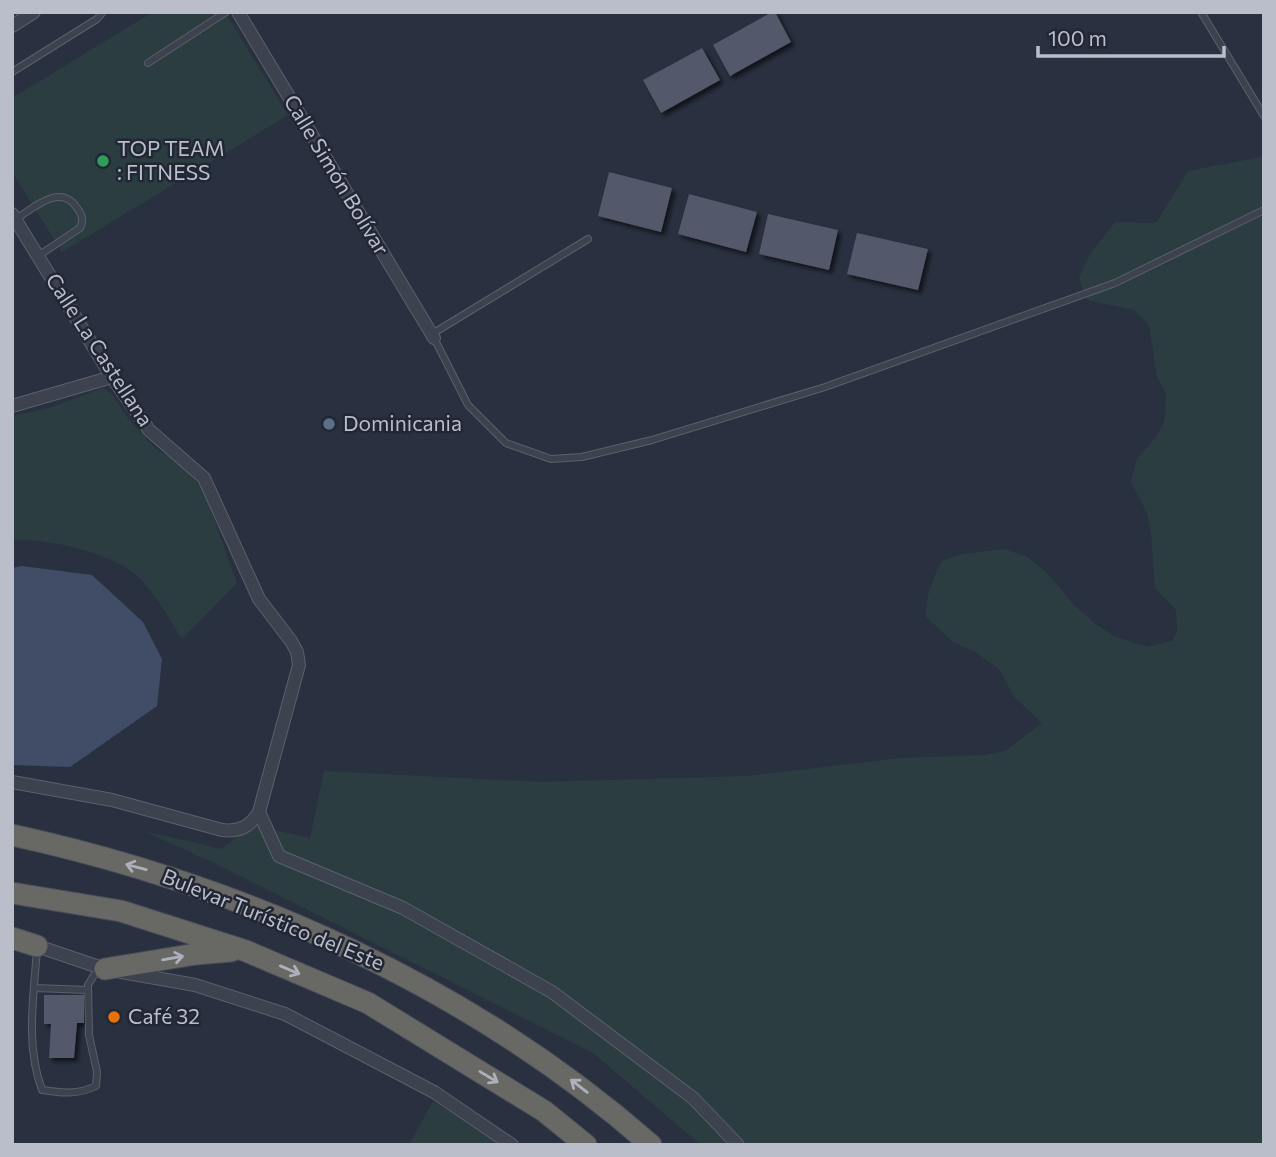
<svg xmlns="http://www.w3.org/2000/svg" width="1276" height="1157" font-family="Commissioner,sans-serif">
<defs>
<filter id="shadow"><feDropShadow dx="3.5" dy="3.5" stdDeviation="2" flood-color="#0009"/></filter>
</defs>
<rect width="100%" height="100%" fill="#29303f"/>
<!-- green -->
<path fill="#2c3d41" d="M153,12H225L288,115L62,252L12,172V98Z
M1261,157L1264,158V1145H701L593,1053L210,861L144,831L222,849L252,825L310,838L324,771L540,782L746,776L901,758L985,755L1005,751L1042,723L1014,697L1000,670L974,651L953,642L926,617C926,594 931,582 942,561L961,554L1004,549L1028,557L1050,576L1074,605L1097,625L1116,637L1148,647L1172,641L1177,632L1176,610L1155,588L1151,533L1147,513L1131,482L1137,459L1156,437L1165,420L1166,393L1157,377L1149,325L1134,310L1087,300L1079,278L1090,254L1115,222L1156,223L1188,171Z
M103,388L112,394L127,417L155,448L180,463L204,491L237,583L182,639C168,617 155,592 135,574C111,553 44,537 12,540V416L49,408Z
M433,1101L505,1145H409Z"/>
<!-- water -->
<path fill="#414c66" d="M22,566L92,575L143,622L162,659L157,706L70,767L12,765V568Z"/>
<!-- building -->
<path fill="#53586a" filter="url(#shadow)" d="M772,12H775L791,42L730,76L713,45Z
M702,48L720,80L661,113L643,80Z
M609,172L672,188L661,232L598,216Z
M689,194L757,212L746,252L678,234Z
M768,214L838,230L829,270L759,254Z
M857,233L928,249L918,290L847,274Z
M44,995H84V1023H77L74,1058H49L51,1024H44Z"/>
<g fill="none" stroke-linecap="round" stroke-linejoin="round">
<!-- service casing -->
<g stroke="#5b606d" stroke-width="8">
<path id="service" d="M1201,12L1264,116
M148,63L226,12
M12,72L97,19L103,12
M16,219C32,209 61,182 77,208C82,215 84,220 80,228L38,256
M432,334L588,239
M434,338L468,405L506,443L551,459L582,457L652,440L825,387L1115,283L1264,210
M37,948C34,995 25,1045 42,1090C62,1093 77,1095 96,1086L97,1072L89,1035L88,985L94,975L101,971
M35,988L88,990"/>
</g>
<!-- minor casing -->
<g stroke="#5b606d" stroke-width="14">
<path id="minor" d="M238,12L434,338
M12,26L34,12
M12,214L112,377L149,430L204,478L259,599L291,641L297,652L299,665L259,812C250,827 239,832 222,830L112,800L12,782
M12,406L112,377
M259,812L279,856L403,908L552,992L693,1098L738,1145
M37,946L105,969L195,985L285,1014L434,1092L512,1145"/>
</g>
<!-- trunk casing -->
<g stroke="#484d5a" stroke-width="23">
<path id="trunk" d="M12,835C245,886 471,987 651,1145
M12,893L121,911L246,951L368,1003L544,1111L586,1145
M12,938L37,946
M105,969L196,954L231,951"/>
</g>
<!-- service -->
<use href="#service" stroke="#3d424f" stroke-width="6"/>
<!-- minor -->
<use href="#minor" stroke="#3d424f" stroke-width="12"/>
<!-- trunk -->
<use href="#trunk" stroke="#686865" stroke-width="21"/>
</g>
<!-- one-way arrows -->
<defs><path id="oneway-shaft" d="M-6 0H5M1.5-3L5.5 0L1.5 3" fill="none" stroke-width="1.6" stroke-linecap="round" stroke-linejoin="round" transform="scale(1.75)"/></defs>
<g stroke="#aeb1bb">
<use href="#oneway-shaft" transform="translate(136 867) rotate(-165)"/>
<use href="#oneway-shaft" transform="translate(173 958) rotate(-10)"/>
<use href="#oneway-shaft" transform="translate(290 970) rotate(23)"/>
<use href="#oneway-shaft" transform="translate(489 1077) rotate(31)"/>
<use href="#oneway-shaft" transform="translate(579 1086) rotate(-142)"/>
</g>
<!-- markers -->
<circle fill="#2e9e5b" stroke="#222735" stroke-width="2.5" cx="103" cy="161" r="7"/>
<circle fill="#5c6f8a" stroke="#222735" stroke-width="2.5" cx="329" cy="424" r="7"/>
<circle fill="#e8710a" stroke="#222735" stroke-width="2.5" cx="114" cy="1017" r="7"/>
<g text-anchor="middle" stroke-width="5" stroke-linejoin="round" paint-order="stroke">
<!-- poi labels -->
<g font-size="21" fill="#babeca" stroke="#222735" text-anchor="start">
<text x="117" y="156">TOP TEAM<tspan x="117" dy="24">: FITNESS</tspan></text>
<text x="343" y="431">Dominicania</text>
<text x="128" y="1024">Café 32</text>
</g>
<!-- street labels -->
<g font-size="21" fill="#babeca" stroke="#222735">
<text transform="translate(336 175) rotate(59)" y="7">Calle Simón Bolívar</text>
<text transform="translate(99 350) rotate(57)" y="7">Calle La Castellana</text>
<text transform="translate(273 920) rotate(22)" y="7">Bulevar Turístico del Este</text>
</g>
</g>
<!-- border -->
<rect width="1276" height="1157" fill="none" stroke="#babeca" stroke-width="28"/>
<!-- scale -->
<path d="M1038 46v10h186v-10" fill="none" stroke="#babeca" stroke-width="3.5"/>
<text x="1048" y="46" font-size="21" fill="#babeca" stroke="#222735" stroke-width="5" paint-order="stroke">100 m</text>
</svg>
